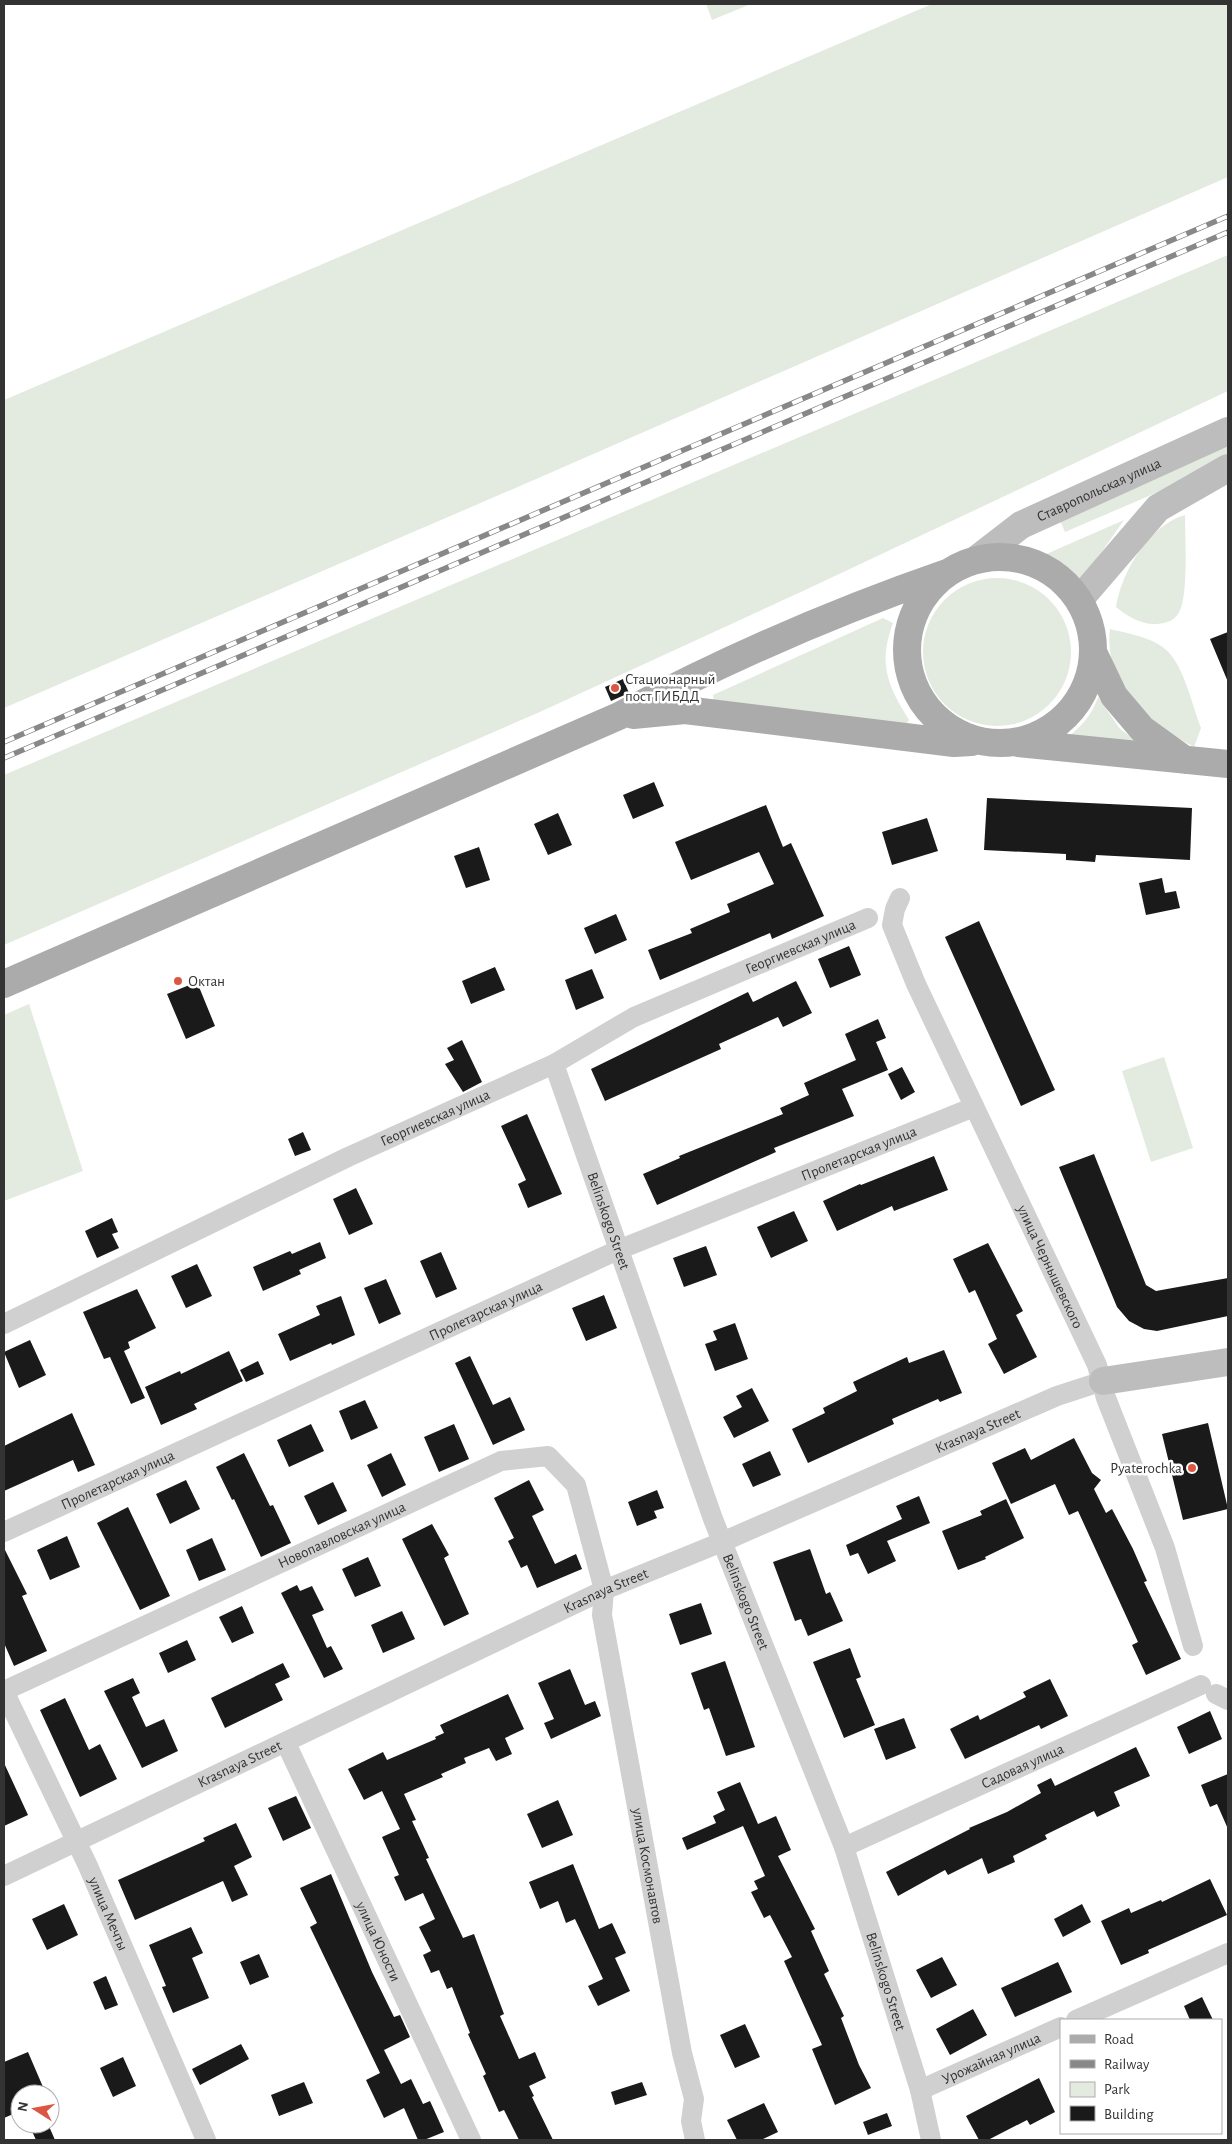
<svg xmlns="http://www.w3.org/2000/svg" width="1232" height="2144" font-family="'Alegreya Sans',sans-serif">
<rect width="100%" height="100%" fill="#fff"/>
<!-- green -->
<path fill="#e3ebe0" d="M706,4H751L712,20Z
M932,4H1228V177L527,483L4,708V400Z
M1228,255V391L803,591L542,711L4,945V775Z
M1228,443V462L1065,532L1058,516Z
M1185,515C1185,536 1189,600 1178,614C1173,622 1163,624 1154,624C1140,624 1127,616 1116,607C1121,573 1149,525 1185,515Z
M1124,520L1101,553L1086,588L1066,569L1044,555Z
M923 652a74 74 0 1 1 148 0a74 74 0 1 1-148 0Z
M883,618L893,623C878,664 887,684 909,720L904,728L715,707L713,695Z
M1110,629C1130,634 1158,638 1171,655C1186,674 1192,705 1201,728L1194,747C1149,723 1103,685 1110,629Z
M1098,697L1120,729L1139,743L1064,740C1081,727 1091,717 1098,697Z
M29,1004L83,1171L4,1201V1015Z
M1164,1057L1193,1148L1151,1162L1122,1071Z"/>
<!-- building -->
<path fill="#1a1a1a" d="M1228,632V682L1210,639Z
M623,679L629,693L611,701L605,687Z
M654,782L664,806L633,819L623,795Z
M987,798L1192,808L1190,860L1096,855L1095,862L1066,860V854L984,850Z
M766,805L783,847L791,843L824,916L772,939L770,933L660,980L648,950L692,933L690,929L730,912L727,904L774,884L759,852L691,880L675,842Z
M558,813L572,845L548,855L534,824Z
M927,818L938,851L892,865L882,832Z
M479,847L490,880L466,888L454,856Z
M1162,878L1165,893L1176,891L1180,908L1146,915L1139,883Z
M616,914L627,940L595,954L584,928Z
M979,921L1055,1090L1021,1106L945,937Z
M849,946L861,975L830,988L818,959Z
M495,967L505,990L471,1004L462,981Z
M592,969L604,998L576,1010L565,980Z
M796,981L812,1013L783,1027L778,1017L719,1044L721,1049L605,1101L591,1069L748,992L753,1002Z
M197,982L215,1026L186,1039L167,994Z
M878,1019L886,1038L876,1042L888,1070L842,1089L854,1116L774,1148L776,1152L657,1205L643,1174L680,1158L679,1156L783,1114L780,1108L809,1095L804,1083L856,1060L845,1034Z
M462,1040L482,1082L463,1092L445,1064L454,1060L447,1048Z
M902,1067L915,1092L901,1100L888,1074Z
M527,1114L562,1194L528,1208L518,1184L526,1180L501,1126Z
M303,1132L311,1150L295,1156L288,1139Z
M1094,1154L1146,1285L1156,1291L1228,1278V1316L1157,1331L1144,1329L1129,1321L1117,1307L1059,1167Z
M934,1156L948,1190L894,1211L892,1206L837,1231L823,1201L860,1184L861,1185Z
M356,1188L373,1224L349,1235L333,1199Z
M794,1211L808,1241L771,1258L757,1227Z
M112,1218L118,1232L112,1234L119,1248L97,1258L85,1231Z
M320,1242L326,1258L299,1270L301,1274L263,1291L253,1267L290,1251L292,1254Z
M988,1243L1023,1311L1016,1315L1037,1357L1004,1374L988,1344L997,1339L975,1290L969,1293L953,1259Z
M706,1246L717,1275L684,1287L673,1258Z
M441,1252L457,1289L436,1298L420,1261Z
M197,1264L212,1296L186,1308L171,1276Z
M386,1279L401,1314L379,1324L364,1288Z
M137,1289L156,1328L128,1342L130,1348L124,1351L145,1398L131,1404L110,1357L104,1359L83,1312Z
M604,1295L617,1328L586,1341L572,1308Z
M341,1296L355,1335L332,1345L331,1343L290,1361L278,1334L320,1315L316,1306Z
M735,1323L748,1359L715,1371L705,1344L717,1340L713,1331Z
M30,1340L46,1375L19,1388L4,1352Z
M944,1350L962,1393L940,1402L938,1399L892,1419L894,1424L808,1463L792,1429L825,1413L823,1408L857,1391L853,1382L907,1357L909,1363Z
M229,1351L243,1381L194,1404L197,1409L161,1425L145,1387L180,1371L181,1374Z
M470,1356L493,1405L510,1397L525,1430L493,1445L455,1363Z
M258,1361L264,1374L246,1382L240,1370Z
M752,1388L769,1421L734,1438L723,1417L742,1407L736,1396Z
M365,1400L378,1428L351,1440L339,1411Z
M72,1413L95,1465L78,1472L73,1460L4,1491V1446Z
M1208,1423L1228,1509L1183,1520L1162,1434Z
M311,1424L324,1451L289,1467L277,1440Z
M454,1424L469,1459L439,1472L424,1437Z
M1074,1438L1092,1473L1101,1480L1094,1489L1106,1513L1112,1509L1133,1549L1147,1581L1144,1582L1181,1659L1146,1675L1132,1645L1138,1642L1078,1511L1069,1515L1055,1484L1011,1504L992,1463L1025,1448L1031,1460Z
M770,1451L781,1475L753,1487L742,1464Z
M244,1453L270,1506L273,1505L291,1543L261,1557L234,1499L232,1500L216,1467Z
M391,1453L406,1485L382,1497L367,1465Z
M186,1480L200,1509L170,1524L156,1494Z
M529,1480L544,1510L532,1516L555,1564L576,1554L582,1569L537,1588L527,1565L521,1568L508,1541L514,1538L494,1498Z
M333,1482L347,1511L318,1525L304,1496Z
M657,1490L664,1508L654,1511L657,1518L637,1526L628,1502Z
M919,1496L930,1523L887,1541L896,1561L868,1574L858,1553L850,1556L846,1545L902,1519L896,1506Z
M1006,1499L1024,1538L985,1557L986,1559L958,1570L942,1531L982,1515L980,1511Z
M128,1507L170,1596L140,1610L97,1523Z
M432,1524L449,1555L444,1558L469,1614L444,1626L402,1539Z
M67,1536L80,1567L50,1580L37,1550Z
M212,1538L226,1570L199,1581L186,1550Z
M4,1548L27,1594L22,1596L47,1651L14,1666L4,1643Z
M810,1549L826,1594L830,1592L843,1621L808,1636L801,1619L795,1621L773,1562Z
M368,1557L381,1586L355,1597L342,1569Z
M297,1585L300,1591L312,1586L324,1610L312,1615L327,1648L331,1646L343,1669L324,1678L281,1593Z
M701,1603L712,1634L680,1645L669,1614Z
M242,1606L254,1633L232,1643L219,1617Z
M402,1611L415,1639L383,1653L371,1625Z
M187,1640L196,1660L168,1673L159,1653Z
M850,1648L861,1677L856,1679L875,1725L844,1738L813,1662Z
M725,1661L755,1747L726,1756L709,1708L704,1710L691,1673Z
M283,1663L290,1677L275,1684L283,1700L225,1728L211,1698Z
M570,1669L585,1705L595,1701L601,1716L551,1739L544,1723L554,1719L538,1683Z
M133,1678L140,1693L132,1697L146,1727L164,1719L178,1751L142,1768L104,1691Z
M1050,1679L1068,1716L1041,1729L1039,1725L965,1759L950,1729L978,1715L980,1720L1026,1697L1023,1692Z
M508,1694L524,1729L505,1738L512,1754L496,1761L489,1748L464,1758L466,1763L441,1774L443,1777L404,1794L416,1820L412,1821L429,1858L426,1859L463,1938L474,1934L504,2014L500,2016L519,2059L535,2052L546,2078L529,2086L534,2096L532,2097L553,2140H519L504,2110L499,2112L483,2076L486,2074L468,2034L470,2033L452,1987L447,1989L439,1970L431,1973L423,1955L431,1951L419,1927L435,1919L423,1893L405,1901L394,1877L399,1875L382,1837L400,1829L382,1791L364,1800L348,1769L383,1752L387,1760L436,1739L435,1737L444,1733L440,1725Z
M65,1698L89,1750L100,1744L117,1779L80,1797L40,1710Z
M1210,1711L1222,1739L1189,1754L1177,1727Z
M904,1718L916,1748L886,1760L874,1729Z
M1136,1747L1150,1776L1114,1792L1120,1806L1097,1817L1094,1811L1045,1835L1047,1839L1013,1856L1015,1862L988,1874L982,1858L948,1875L945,1870L898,1896L886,1872L970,1829L969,1828L1007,1812L1041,1793L1037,1785L1051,1778L1055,1786Z
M4,1763L28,1815L4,1826Z
M1228,1774V1829L1217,1804L1210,1807L1201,1785Z
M740,1782L758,1824L776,1816L791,1850L778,1856L815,1929L811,1931L829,1971L824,1974L844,2016L841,2018L859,2065L871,2088L835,2105L812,2049L822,2045L784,1961L792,1957L770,1915L764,1918L751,1892L758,1889L754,1881L765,1876L743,1826L687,1850L682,1838L716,1823L713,1816L725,1810L717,1792Z
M296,1796L311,1828L283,1841L268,1808Z
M558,1800L573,1835L542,1848L527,1814Z
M236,1823L252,1857L234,1866L248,1895L232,1902L223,1881L135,1920L118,1880L205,1841L203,1838Z
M573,1864L599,1929L612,1923L626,1953L615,1958L630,1991L598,2006L588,1986L603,1979L575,1919L566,1923L558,1901L540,1909L529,1882Z
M331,1874L372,1972L394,2017L400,2015L410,2037L384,2050L401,2084L411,2079L423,2104L430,2101L444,2132L424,2140H418L404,2108L384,2118L366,2080L380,2073L310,1927L317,1923L300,1888Z
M1210,1879L1227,1915L1148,1950L1149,1953L1121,1965L1101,1921L1129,1908L1131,1913L1161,1900L1162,1902Z
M64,1904L78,1935L47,1950L32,1919Z
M1082,1904L1091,1922L1063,1937L1054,1919Z
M191,1927L203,1953L192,1958L209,1998L173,2013L162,1987L166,1986L149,1945Z
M259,1954L269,1977L250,1985L240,1962Z
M942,1957L957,1985L931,1998L916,1970Z
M1058,1962L1072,1992L1015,2017L1001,1988Z
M106,1976L118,2005L105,2010L93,1982Z
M1202,1997L1213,2020H1190L1184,2006Z
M973,2009L987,2035L950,2055L936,2029Z
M745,2024L760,2057L735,2068L720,2035Z
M241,2044L249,2059L200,2085L192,2069Z
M28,2052L46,2094H20V2111L4,2118V2062Z
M123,2057L136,2086L113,2097L100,2068Z
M1039,2078L1055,2112L1030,2125L1027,2120L988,2140H979L966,2116Z
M304,2082L313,2103L279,2116L271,2095Z
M642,2082L647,2095L615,2105L611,2092Z
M764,2103L778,2132L761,2140H737L727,2120Z
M887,2113L892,2126L868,2135L863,2122Z
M43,2124H48L55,2140H36L31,2129Z"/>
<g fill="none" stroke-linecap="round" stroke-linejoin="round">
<!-- street -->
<g stroke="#d0d0d0" stroke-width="20">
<path id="s1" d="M900,898L895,909L892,925L916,984L1097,1365L1106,1398L1165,1548L1193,1646"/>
<path id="s2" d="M554,1064L713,1519L844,1847L920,2090L931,2140"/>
<path id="s3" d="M4,1324L348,1157L554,1064L634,1017L868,918"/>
<path id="s4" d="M4,1532L618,1250L974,1107"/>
<path id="s5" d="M4,1691L501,1461L548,1456L576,1485L604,1590L602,1615L682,2053L694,2099L691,2121L695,2140"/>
<path id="s6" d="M4,1691L88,1866L206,2140"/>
<path d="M1216,1694L1228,1700"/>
<path id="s7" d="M286,1743L471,2140"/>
<path id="s8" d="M844,1847L1201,1685"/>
<path id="s9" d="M4,1876L604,1590L722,1542L1057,1396L1103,1381"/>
<path d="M1076,2020L1228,1953"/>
<path id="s10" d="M920,2090L1061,2027"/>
</g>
<!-- secondary -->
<g stroke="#bdbdbd" stroke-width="28">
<path id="s11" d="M977,559L1021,525L1228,431"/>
<path d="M1079,600L1158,508L1228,468"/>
<path d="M1103,1381L1228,1362"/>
</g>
<!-- primary -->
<path stroke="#ababab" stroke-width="28" d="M907 650a93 93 0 1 1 186 0a93 93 0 1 1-186 0Z
M1093,652L1114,696L1142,729L1185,760
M633,715L685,710L954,743L972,742
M1018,743L1228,764
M4,984L619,716C724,660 834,612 947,573"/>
<!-- rail casing -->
<g stroke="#888" stroke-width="5.5">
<path id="rail" d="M4,742L1228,216
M4,758L1228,232"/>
</g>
<!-- rail -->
<use href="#rail" stroke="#fff" stroke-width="4" stroke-dasharray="11" stroke-linecap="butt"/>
</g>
<!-- markers -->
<g fill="#dc5743" stroke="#fff" stroke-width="2">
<circle cx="615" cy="688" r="5"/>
<circle cx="178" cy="981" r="5"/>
<circle cx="1192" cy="1468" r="5"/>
</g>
<g text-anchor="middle" stroke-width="5" stroke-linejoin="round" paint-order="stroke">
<!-- street labels -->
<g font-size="15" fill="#333" stroke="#fff">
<text dy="5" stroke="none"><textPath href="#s11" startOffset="141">Ставропольская улица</textPath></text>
<text dy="5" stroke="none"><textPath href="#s3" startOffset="882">Георгиевская улица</textPath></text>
<text dy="5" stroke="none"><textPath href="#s3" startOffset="478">Георгиевская улица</textPath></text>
<text dy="5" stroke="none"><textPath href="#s4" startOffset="935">Пролетарская улица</textPath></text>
<text dy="5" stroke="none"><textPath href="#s2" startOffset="166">Belinskogo Street</textPath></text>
<text dy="5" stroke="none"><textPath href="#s1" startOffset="405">улица Чернышевского</textPath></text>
<text dy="5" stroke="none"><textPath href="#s4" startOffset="530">Пролетарская улица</textPath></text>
<text dy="5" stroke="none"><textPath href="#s9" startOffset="1071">Krasnaya Street</textPath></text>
<text dy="5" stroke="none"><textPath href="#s4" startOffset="125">Пролетарская улица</textPath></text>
<text dy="5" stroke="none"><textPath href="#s5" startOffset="372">Новопавловская улица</textPath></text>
<text dy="5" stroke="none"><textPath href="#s9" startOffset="666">Krasnaya Street</textPath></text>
<text dy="5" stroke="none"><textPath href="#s2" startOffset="571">Belinskogo Street</textPath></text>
<text dy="5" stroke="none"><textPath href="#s9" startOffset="261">Krasnaya Street</textPath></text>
<text dy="5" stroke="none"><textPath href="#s8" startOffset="196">Садовая улица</textPath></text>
<text dy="5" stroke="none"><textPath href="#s5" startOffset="1024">улица Космонавтов</textPath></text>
<text dy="5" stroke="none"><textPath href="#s6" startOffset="246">улица Мечты</textPath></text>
<text dy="5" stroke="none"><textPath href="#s7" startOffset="219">улица Юности</textPath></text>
<text dy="5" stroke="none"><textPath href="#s2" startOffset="976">Belinskogo Street</textPath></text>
<text dy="5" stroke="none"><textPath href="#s10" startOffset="78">Урожайная улица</textPath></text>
</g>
<!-- poi labels -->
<g font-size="15" fill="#333" stroke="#fff" text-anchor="start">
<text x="625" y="684">Стационарный<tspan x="625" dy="17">пост ГИБДД</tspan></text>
<text x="188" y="986">Октан</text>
<text x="1182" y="1473" text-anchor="end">Pyaterochka</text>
</g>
</g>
<!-- border -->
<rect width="1232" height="2144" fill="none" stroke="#333333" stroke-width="10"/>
<!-- legend -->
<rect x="1060" y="2019" width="162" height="115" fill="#ffffff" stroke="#adadad"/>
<rect x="1070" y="2035" width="25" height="8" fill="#ababab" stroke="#adadad"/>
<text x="1104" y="2044" font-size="15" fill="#333333">Road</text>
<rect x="1070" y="2060" width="25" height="8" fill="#888888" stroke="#adadad"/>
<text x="1104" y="2069" font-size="15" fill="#333333">Railway</text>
<rect x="1070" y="2082" width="25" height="15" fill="#e3ebe0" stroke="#adadad"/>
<text x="1104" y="2094" font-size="15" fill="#333333">Park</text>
<rect x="1070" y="2106" width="25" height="15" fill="#1a1a1a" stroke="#adadad"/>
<text x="1104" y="2119" font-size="15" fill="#333333">Building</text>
<!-- north arrow -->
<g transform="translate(35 2109) rotate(281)"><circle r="24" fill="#ffffff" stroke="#adadad"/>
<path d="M0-4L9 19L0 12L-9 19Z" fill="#dc5743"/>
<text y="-8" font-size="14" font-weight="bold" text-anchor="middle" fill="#333333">N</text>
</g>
</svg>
